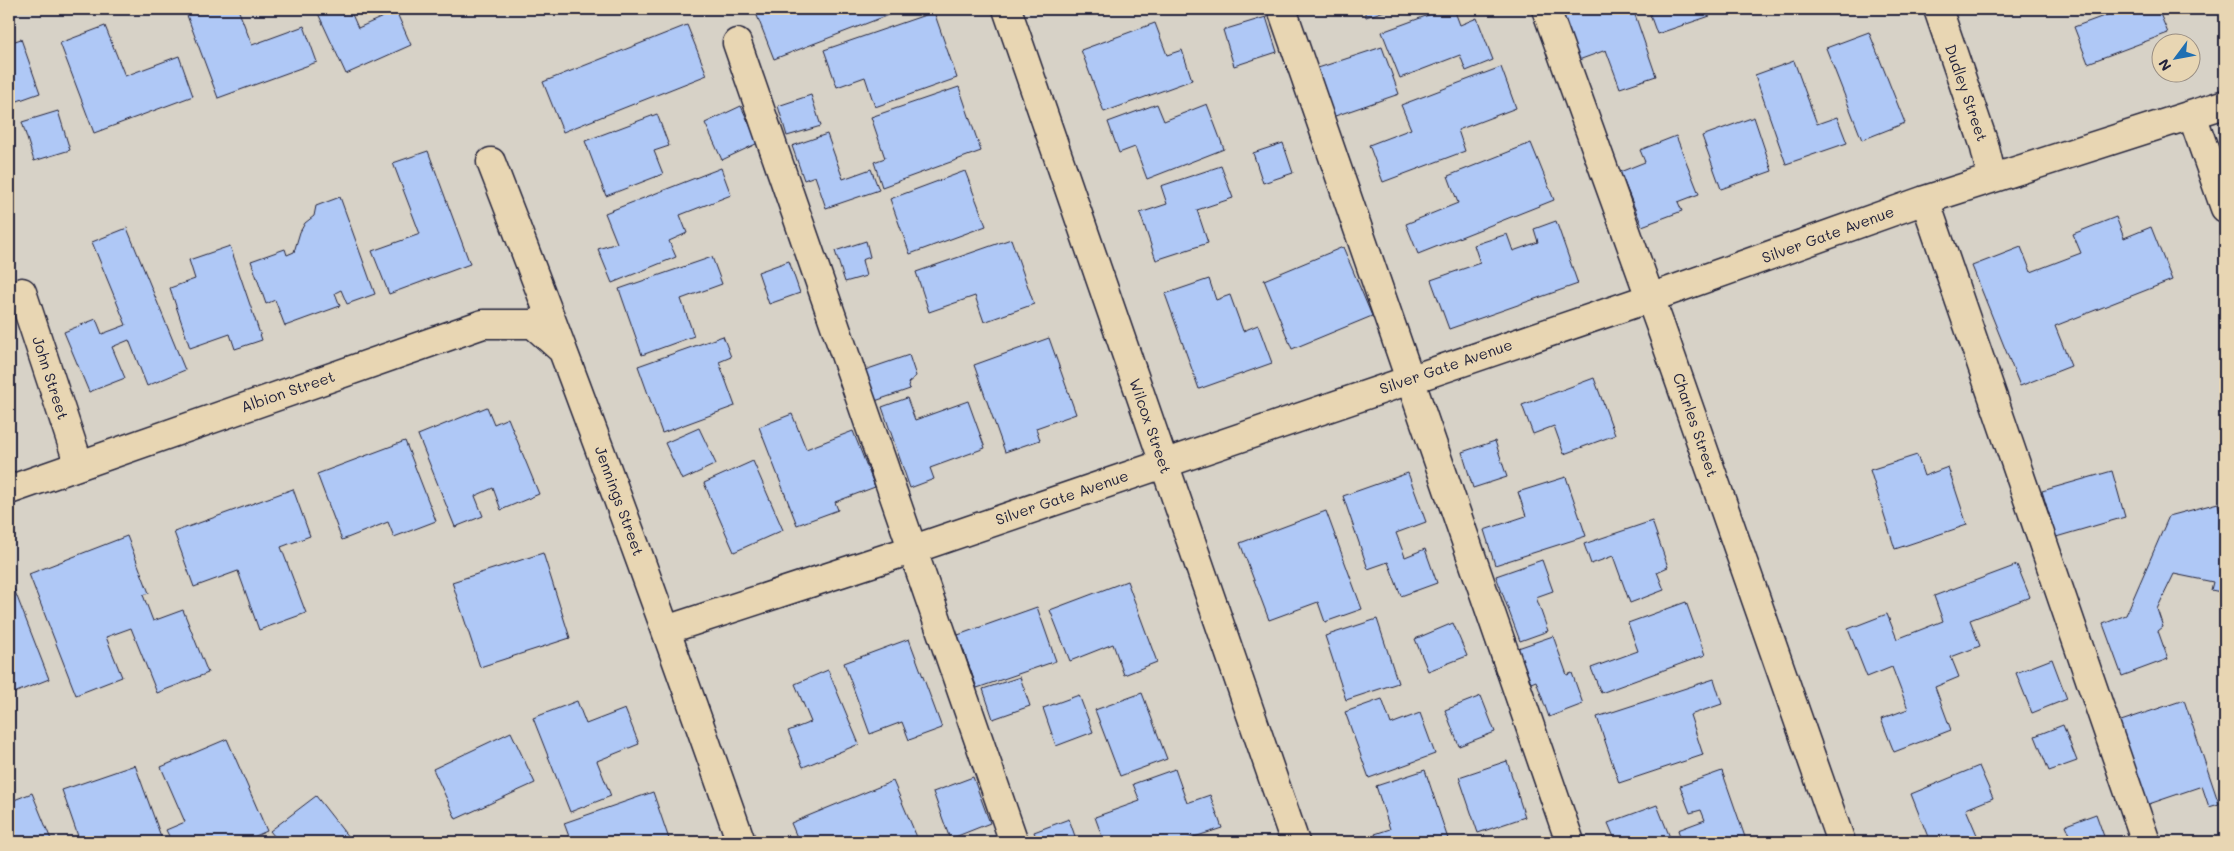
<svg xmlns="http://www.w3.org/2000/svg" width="2234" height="851" font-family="Mali,sans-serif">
<rect width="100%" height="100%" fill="#d7d2c7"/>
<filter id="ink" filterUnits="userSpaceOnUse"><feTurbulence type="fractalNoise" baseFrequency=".02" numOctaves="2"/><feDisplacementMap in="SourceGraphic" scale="10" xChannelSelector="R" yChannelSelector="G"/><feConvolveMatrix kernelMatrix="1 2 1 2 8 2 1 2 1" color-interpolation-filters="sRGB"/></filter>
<g filter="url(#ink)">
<!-- building -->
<path fill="#afc8f6" stroke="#22223b" d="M189,9H238L252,45L304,26L317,62L218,98L185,10Z
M316,9H359L351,12L358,28L396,11L411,45L346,74Z
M767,9H904L774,59L756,13Z
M1364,9H1391L1366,17Z
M1445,9H1454L1460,25L1477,18L1493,60L1466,71L1460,55L1400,78L1382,32Z
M1558,9H1633L1656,76L1620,88L1606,50L1576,61Z
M1648,9H1708L1710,16L1657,34Z
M1737,9H1760L1740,15Z
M2123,9H2158L2168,33L2088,63L2074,27Z
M934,12L957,78L875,107L865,77L837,87L824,50Z
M1266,17L1277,52L1234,66L1223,30Z
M1155,23L1167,55L1182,50L1192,80L1104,112L1081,50Z
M687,25L707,75L563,132L543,82Z
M105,26L125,76L179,56L193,96L94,133L60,43Z
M1869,32L1905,123L1862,140L1826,48Z
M21,39L40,93L9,104V43Z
M1382,47L1399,94L1332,117L1315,69Z
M1794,61L1817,124L1837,117L1847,143L1786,164L1755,75Z
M1501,67L1516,108L1458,130L1465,151L1383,182L1369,145L1411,129L1401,105Z
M959,87L981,151L882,187L874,162L885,158L871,117Z
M811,95L821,126L787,136L778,106Z
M1157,104L1164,121L1207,104L1224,149L1147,179L1135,147L1119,153L1108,122Z
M741,106L758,143L722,160L705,123Z
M58,111L70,150L34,161L22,122Z
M657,114L669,146L654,151L663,174L606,196L585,141Z
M1754,117L1772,171L1721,189L1702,136Z
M827,134L843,179L871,169L879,190L826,208L815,176L804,180L792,146Z
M1676,136L1699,194L1678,202L1682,211L1642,226L1620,172L1645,162L1640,150Z
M1283,143L1293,173L1263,183L1253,153Z
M1531,143L1554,200L1418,254L1406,224L1458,203L1448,176Z
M428,151L470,264L389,294L372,251L420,234L393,163Z
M1221,166L1233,198L1197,210L1208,243L1156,260L1140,213L1167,204L1161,186Z
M721,168L731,195L680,215L687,233L669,241L676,257L612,283L598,249L617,243L605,213Z
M965,171L986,226L910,254L890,199Z
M340,197L375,294L347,304L341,290L335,293L340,306L285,326L275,300L266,304L251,261L285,249L287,255L294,252L300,232L305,223L314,216L316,206Z
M2116,217L2124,238L2151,227L2172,280L2055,326L2071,366L2020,386L1972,266L2021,247L2031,272L2081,253L2073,234Z
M1556,221L1578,284L1449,329L1431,280L1480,263L1474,245L1507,234L1513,251L1538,242L1534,229Z
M127,228L185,370L147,386L129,340L112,347L125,378L89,392L64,332L96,319L102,334L126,325L92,242Z
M1011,239L1034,304L984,322L975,296L929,312L916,272Z
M866,241L870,257L862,260L866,276L845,282L835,251Z
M230,246L262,340L235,349L230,334L190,348L170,288L195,279L189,260Z
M1343,247L1372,316L1292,349L1264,280Z
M712,257L722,284L681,299L694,336L642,355L619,289Z
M789,261L800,293L769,304L758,272Z
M1209,279L1216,300L1230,295L1243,331L1258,325L1272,363L1199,389L1165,294Z
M723,336L731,357L719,362L735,406L662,433L638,366Z
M1049,338L1076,414L1036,428L1040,440L1005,452L974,365Z
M909,355L916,376L908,383L910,389L875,401L865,370Z
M1594,378L1615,435L1564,454L1554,426L1533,434L1522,405Z
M907,398L915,420L968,401L985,448L930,468L934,479L910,488L882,407Z
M487,407L494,424L508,418L539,494L501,510L493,488L475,496L483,516L455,527L418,435Z
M792,414L806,449L853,431L875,487L835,502L838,510L797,525L759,427Z
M699,428L716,464L682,480L665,443Z
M405,441L436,521L394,537L388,522L342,540L317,474Z
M1495,441L1507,477L1473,488L1462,452Z
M1917,455L1924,476L1948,467L1967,525L1895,549L1870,470Z
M753,461L783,530L734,552L704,483Z
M2112,471L2125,517L2056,537L2042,491Z
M1408,473L1426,522L1396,533L1405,557L1425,549L1437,583L1401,596L1388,562L1368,569L1343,496Z
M1566,477L1586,536L1495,565L1484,530L1526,516L1518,492Z
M293,489L310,536L281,547L306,613L259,630L238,571L194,587L174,532Z
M2218,503L2225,532V605L2221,592L2211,590L2213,582L2174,574L2157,609L2163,627L2158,631L2168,659L2122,676L2103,624L2126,615L2169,516Z
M1326,511L1362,609L1325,622L1318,602L1269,620L1240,543Z
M1652,521L1668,567L1657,572L1664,590L1630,603L1613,556L1591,564L1584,544Z
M127,536L149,593L143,595L153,621L183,610L208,673L157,693L131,628L106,637L122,677L76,695L29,574Z
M543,553L570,638L480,667L452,582Z
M1542,560L1553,591L1536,597L1548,631L1520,641L1496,576Z
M2017,565L2030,597L1970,620L1980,646L1951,657L1959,677L1935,687L1951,730L1894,752L1881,719L1908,709L1892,667L1867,677L1848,629L1887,614L1897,639L1943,621L1934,596Z
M1127,581L1157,662L1124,675L1113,644L1070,661L1050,610Z
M14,589L49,679L14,693L9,678V591Z
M1686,602L1705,655L1601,693L1591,668L1638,651L1628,623Z
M1037,607L1056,661L977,688L958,635Z
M1377,619L1398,683L1346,700L1325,636Z
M1453,623L1467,656L1428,671L1415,639Z
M1553,636L1567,675L1572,673L1583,704L1549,717L1536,681L1531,683L1518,648Z
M909,639L942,728L909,740L902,722L870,734L844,663Z
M2052,659L2067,699L2032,713L2016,673Z
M828,670L859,744L803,767L788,731L811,722L795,684Z
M1020,677L1030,706L993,719L983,689Z
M1714,679L1722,704L1690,715L1703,755L1619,783L1597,717Z
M1142,693L1167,759L1120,776L1095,710Z
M1079,695L1093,732L1056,746L1043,708Z
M1481,696L1495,732L1459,746L1445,710Z
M1382,699L1391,724L1420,713L1435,754L1369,778L1345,712Z
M2184,700L2219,804L2209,807L2202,786L2146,805L2118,722Z
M577,701L586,724L625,709L639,744L597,761L611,796L570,812L533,718Z
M2063,725L2077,761L2049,771L2035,736Z
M511,732L535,783L456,819L433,769Z
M227,739L267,831L242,842H172L166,830L185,822L161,767Z
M1507,761L1525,817L1478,833L1459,777Z
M135,765L163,842H114L112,837L97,842H80L62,790Z
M1979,766L1993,798L1966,809L1980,842H1930L1911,794Z
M1175,769L1187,803L1210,795L1222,828L1179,842H1104L1095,817L1140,801L1133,784Z
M1425,770L1448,839L1438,842H1378L1375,834L1390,829L1376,786Z
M1722,771L1746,840L1740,842H1682L1678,830L1705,820L1701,810L1690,813L1680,786Z
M973,777L990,823L950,839L933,792Z
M893,781L919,842H799L791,823Z
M653,792L670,842H571L564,823Z
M32,793L52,842H9V802Z
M316,796L352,842H279L270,831Z
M1657,805L1671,840L1666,842H1616L1608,823Z
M2096,814L2106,842H2073L2066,825Z
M1069,819L1077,842H1038L1034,832Z"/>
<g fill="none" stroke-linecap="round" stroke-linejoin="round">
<!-- minor casing -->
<g stroke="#22223b" stroke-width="31">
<path id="minor" d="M1007,9L1295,842
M1282,9L1570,842
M1546,9L1661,328L1841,842
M1938,9L1984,144L1992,178
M737,43L1014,842
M2192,115L2225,208
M491,162C578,387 661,614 741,842
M1925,200L2146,842
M22,292L79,465
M9,490L483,324H533L561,349
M666,630L911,550L1650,298L1925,200L2225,104"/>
</g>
<!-- minor -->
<use href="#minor" stroke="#e8d6b3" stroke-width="28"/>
</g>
</g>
<g text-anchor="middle" stroke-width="4" stroke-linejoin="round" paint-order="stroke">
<!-- street labels -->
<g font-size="15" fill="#22223b" stroke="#e8d6b3">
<text transform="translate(1966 93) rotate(71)" y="5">Dudley Street</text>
<text transform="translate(1828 235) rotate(-20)" y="5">Silver Gate Avenue</text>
<text transform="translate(1446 367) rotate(-19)" y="5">Silver Gate Avenue</text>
<text transform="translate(50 378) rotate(72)" y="5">John Street</text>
<text transform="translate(288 392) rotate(-19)" y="5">Albion Street</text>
<text transform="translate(1695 425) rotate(71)" y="5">Charles Street</text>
<text transform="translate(1150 426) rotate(71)" y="5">Wilcox Street</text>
<text transform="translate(1062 498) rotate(-19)" y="5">Silver Gate Avenue</text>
<text transform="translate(619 501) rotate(70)" y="5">Jennings Street</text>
</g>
</g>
<!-- margin -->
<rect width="2234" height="851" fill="none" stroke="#e8d6b3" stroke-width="30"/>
<rect x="15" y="15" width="2204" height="821" fill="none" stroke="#22223b" stroke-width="2" filter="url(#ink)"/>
<!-- north arrow -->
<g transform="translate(2176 58) rotate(238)"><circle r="24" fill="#e8d6b3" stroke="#998e83"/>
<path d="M0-4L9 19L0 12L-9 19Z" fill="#1f6fb2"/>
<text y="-8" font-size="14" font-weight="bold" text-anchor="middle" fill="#22223b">N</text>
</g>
</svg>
